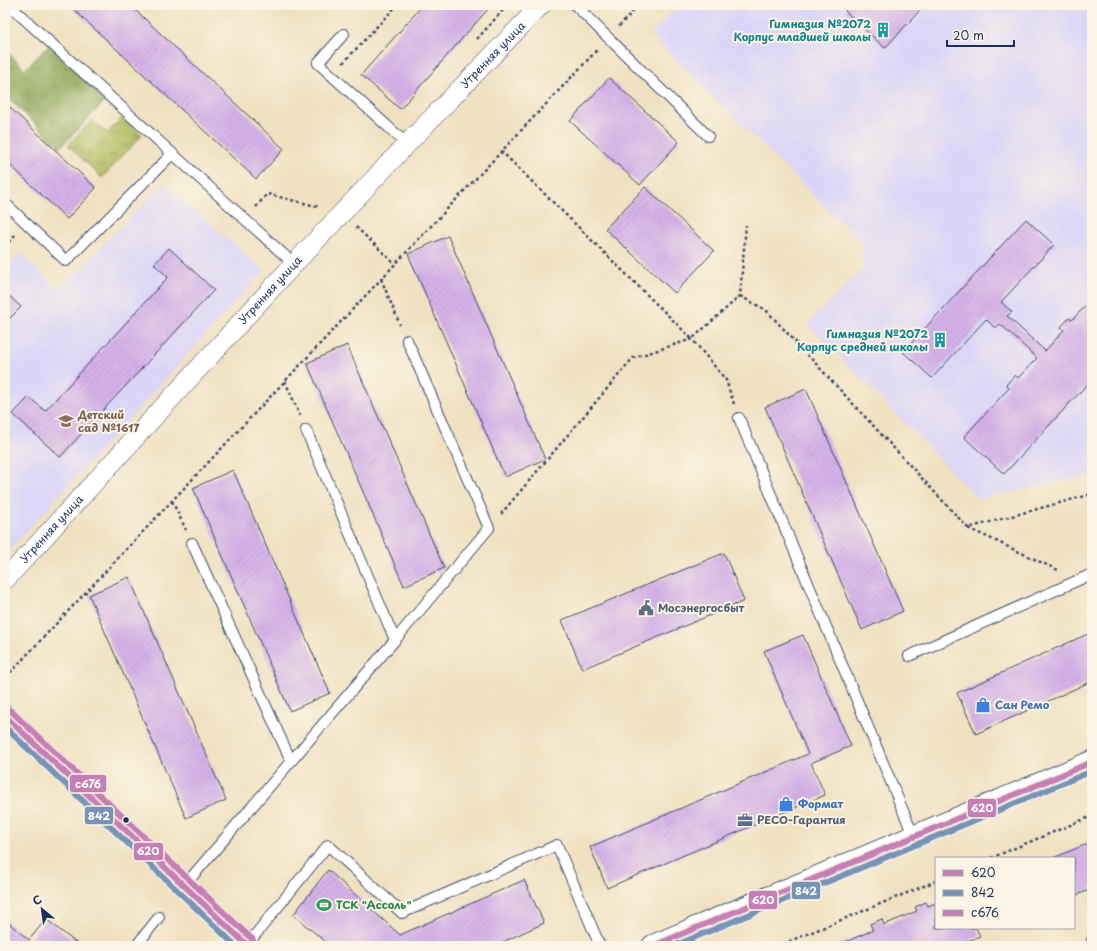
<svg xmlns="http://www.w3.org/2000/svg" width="1097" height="951" font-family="'Playpen Sans',sans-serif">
<defs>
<pattern id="grass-tufts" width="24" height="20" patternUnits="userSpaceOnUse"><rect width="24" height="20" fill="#b0bc5e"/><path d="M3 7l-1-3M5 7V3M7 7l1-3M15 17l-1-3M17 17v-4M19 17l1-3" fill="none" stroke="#8e9951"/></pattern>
<pattern id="forest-crowns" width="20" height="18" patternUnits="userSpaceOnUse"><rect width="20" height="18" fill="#8ca455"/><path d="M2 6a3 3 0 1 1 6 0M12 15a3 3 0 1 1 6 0" fill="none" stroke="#72864a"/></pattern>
<pattern id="building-hatch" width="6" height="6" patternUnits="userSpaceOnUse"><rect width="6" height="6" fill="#d5b2e9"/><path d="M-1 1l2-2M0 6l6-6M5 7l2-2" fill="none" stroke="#b699ca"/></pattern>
</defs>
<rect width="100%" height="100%" fill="#fcf5e5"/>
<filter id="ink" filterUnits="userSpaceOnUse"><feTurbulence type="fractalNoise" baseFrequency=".025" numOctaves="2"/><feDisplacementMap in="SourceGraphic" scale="8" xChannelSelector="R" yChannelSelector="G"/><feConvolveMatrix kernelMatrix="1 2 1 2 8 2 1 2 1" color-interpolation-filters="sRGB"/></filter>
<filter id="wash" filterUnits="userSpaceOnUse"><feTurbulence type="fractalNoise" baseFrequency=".012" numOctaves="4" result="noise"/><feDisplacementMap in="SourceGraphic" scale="16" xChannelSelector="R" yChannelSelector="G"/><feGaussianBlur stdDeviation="0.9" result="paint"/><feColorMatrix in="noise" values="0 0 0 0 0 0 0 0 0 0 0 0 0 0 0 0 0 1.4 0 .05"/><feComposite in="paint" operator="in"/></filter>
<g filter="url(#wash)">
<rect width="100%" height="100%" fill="#f0e1c1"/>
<!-- built -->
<path fill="#dbd6f7" d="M679,5H1092V475L979,499L808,324L862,270L863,244L650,35Z
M164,183L264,271L6,554L5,553V269L20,253L59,290Z"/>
<!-- grass -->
<path fill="url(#grass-tufts)" stroke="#66765e" d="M122,118L142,135L102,178L68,145L92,120L107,133Z"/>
<!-- forest -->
<path fill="url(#forest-crowns)" stroke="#546a5a" d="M49,45L106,100L60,148L5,95V50L25,69Z"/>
<g id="blocks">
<!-- building -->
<path fill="url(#building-hatch)" d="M69,5H130L284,149L256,179Z
M423,5H485L489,8L400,109L361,75Z
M850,5H925L885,48L845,11Z
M609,78L679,142L640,185L570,121Z
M5,103L96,188L67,219L5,160Z
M645,187L714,251L675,293L605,229Z
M1026,219L1054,245L1001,302L1012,312L1007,316L1045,351L1064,330L1061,327L1069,318L1072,320L1092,299V379L1004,474L964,437L1009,388L1006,385L1015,375L1018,378L1037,358L1000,324L995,328L986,319L932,378L903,352Z
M448,236L545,459L505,477L408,254Z
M169,248L214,290L60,457L13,414L29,397L45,411L168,277L154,264Z
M5,292L21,307L5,323Z
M347,345L444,568L404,586L307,363Z
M806,389L903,611L862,630L765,407Z
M233,470L330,693L290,711L193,488Z
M724,553L744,601L582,669L562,620Z
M129,577L226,800L186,818L89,595Z
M1092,632V681L976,734L957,693Z
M803,635L851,746L811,763L825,795L607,888L590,847L808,754L764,651Z
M1092,842V889L1074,896V858H1053Z
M328,870L400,935L524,880L544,923L494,946H331L293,915Z
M926,902L928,906L936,903V928H976L980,936L956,946H836L873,930L870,924L882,919L884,925L917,911L915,907Z
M46,919L80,946H5V920L29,940Z"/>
</g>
</g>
<g filter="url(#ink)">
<use href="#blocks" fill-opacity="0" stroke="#3b4a6d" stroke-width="1"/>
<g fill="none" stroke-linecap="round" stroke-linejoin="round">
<!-- lane casing -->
<g stroke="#3b4a6d" stroke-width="12">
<path id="lane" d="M9,5L294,264
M575,5L708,136
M344,34L318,63L407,144
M5,203L66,261L172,154
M739,418L914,837
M192,543L291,761
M395,640L489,528L407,340
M909,656L1092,574
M184,886L395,640L306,430
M1092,941V940
M247,945L328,845L402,913L557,845L600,946
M136,946L159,917"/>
</g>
<!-- street casing -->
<g stroke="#3b4a6d" stroke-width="20">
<g id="street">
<path id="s1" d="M5,580L294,264L407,144L541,5"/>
</g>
</g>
<!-- secondary casing -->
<g stroke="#3b4a6d" stroke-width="24">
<path id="secondary" d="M5,716L248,946
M653,946L1092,762"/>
</g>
<!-- path -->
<path stroke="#3b4a6d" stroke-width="2.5" stroke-dasharray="3 3" stroke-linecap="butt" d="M619,26L639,5
M477,39L504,9L499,5
M343,63L397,5
M501,151L692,339L740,296L746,225
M256,207L267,194L320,207
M356,227L395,264
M5,246L15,235
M381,279L400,325
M740,296L766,310L968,528L1092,494
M285,381L300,416
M172,501L186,530
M501,514L633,358L692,339L726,380L734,404
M968,528L1060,571
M6,677L598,49
M991,858L1092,816
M778,946L936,881"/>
<!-- lane -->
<use href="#lane" stroke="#fff" stroke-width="10"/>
<!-- street -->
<use href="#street" stroke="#fff" stroke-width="19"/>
<!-- secondary -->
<use href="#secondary" stroke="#fff" stroke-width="22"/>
<!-- bus-1 casing -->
<g stroke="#fcf5e5" stroke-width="9">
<path id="bus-1" d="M5,716L248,946
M653,946L1092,762"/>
</g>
<!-- bus-2 casing -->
<g stroke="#fcf5e5" stroke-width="9">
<path id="bus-2" d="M5,727L236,946
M674,946L1092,771"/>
</g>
<!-- bus-3 casing -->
<g stroke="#fcf5e5" stroke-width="9">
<path id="bus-3" d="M10,710L253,940"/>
</g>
<!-- bus-1 -->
<use href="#bus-1" stroke="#c67fb5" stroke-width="6"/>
<!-- bus-2 -->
<use href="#bus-2" stroke="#7794b7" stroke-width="6"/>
<!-- bus-3 -->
<use href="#bus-3" stroke="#c67fb5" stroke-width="6"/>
</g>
</g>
<!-- icons -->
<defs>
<g id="building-bare" transform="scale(1.2)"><path d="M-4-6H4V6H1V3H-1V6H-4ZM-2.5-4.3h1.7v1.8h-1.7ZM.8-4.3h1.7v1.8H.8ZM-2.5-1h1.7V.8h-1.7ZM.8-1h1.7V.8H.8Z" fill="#0f9aa8" stroke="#fcf5e5" stroke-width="2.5" paint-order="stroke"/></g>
<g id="school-bare" transform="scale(1.2)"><path d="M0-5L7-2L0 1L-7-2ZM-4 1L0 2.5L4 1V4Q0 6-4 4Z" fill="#8d6e63" stroke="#fcf5e5" stroke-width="2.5" paint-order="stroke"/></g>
<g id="civic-bare" transform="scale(1.2)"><path d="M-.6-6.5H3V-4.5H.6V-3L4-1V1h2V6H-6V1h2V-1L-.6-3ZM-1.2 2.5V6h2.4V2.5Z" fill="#5c6f8a" stroke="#fcf5e5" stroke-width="2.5" paint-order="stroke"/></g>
<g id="shop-bare" transform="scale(1.2)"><path d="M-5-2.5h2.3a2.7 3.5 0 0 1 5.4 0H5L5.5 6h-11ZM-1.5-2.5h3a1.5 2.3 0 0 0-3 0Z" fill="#3f7fe0" stroke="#fcf5e5" stroke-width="2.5" paint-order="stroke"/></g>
<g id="office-bare" transform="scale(1.2)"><path d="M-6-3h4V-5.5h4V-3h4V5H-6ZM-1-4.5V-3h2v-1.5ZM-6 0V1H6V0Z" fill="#5c6f8a" stroke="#fcf5e5" stroke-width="2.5" paint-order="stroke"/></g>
<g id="stadium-bare" transform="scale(1.2)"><path d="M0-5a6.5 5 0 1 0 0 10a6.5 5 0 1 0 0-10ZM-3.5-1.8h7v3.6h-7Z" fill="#2e9e5b" stroke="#fcf5e5" stroke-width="2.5" paint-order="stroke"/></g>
</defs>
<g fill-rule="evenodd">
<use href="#building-bare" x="883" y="30"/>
<use href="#building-bare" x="940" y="340"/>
<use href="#school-bare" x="66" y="421"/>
<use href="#civic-bare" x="646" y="608"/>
<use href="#shop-bare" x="983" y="705"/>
<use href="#shop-bare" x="786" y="804"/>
<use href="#office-bare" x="745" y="820"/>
<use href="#stadium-bare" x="324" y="905"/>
</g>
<!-- markers -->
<circle fill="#1b2f5e" stroke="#fcf5e5" stroke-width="1.5" cx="126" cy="820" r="3.5"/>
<g text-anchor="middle" stroke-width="4" stroke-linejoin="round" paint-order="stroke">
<!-- culture labels -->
<g font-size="11" font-weight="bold" fill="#0d838f" stroke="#fcf5e5" text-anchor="end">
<text x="871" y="28">Гимназия №2072<tspan x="871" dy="13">Корпус младшей школы</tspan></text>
<text x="928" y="338">Гимназия №2072<tspan x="928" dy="13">Корпус средней школы</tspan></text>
</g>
<!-- street labels -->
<g font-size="11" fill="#1b2f5e" stroke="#fcf5e5">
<text dy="4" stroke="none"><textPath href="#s1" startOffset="717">Утренняя улица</textPath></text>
<text dy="4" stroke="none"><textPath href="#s1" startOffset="393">Утренняя улица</textPath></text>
<text dy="4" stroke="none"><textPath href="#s1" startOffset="69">Утренняя улица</textPath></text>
</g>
<!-- education labels -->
<g font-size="11" font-weight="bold" fill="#785e54" stroke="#fcf5e5" text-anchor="start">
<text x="78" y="419">Детский<tspan x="78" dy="13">сад №1617</tspan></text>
</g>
<!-- service labels -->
<g font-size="11" font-weight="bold" fill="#4e5e75" stroke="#fcf5e5" text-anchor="start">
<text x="658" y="612">Мосэнергосбыт</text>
<text x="757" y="824">РЕСО-Гарантия</text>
</g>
<!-- shop labels -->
<g font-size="11" font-weight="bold" fill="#366cbe" stroke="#fcf5e5" text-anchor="start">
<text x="995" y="709">Сан Ремо</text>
<text x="798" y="808">Формат</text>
</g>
<!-- leisure labels -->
<g font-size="11" font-weight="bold" fill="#27864d" stroke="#fcf5e5" text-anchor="start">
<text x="336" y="909">ТСК "Ассоль"</text>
</g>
</g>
<g stroke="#fcf5e5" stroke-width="1.5">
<rect x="69" y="774" width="38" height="19" rx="4" fill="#c67fb5"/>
<rect x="967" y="798" width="30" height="20" rx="4" fill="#c67fb5"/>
<rect x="84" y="806" width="30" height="19" rx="4" fill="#7794b7"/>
<rect x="133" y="842" width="31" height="19" rx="4" fill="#c67fb5"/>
<rect x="791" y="881" width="30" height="19" rx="4" fill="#7794b7"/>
<rect x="748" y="890" width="30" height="20" rx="4" fill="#c67fb5"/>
</g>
<g font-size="11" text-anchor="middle" font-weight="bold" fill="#fff">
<text x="88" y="788">с676</text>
<text x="982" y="812">620</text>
<text x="99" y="820">842</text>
<text x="148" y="855">620</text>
<text x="806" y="895">842</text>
<text x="763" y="904">620</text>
</g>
<!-- margin -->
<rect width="1097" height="951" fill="none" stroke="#fcf5e5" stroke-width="20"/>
<!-- legend -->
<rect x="935" y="857" width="140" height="72" fill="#fcf5e5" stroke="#a2a6af"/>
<rect x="943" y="870" width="20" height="6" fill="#c67fb5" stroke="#a2a6af"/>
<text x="971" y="877" font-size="12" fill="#1b2f5e">620</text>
<rect x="943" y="890" width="20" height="6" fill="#7794b7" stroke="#a2a6af"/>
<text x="971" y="897" font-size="12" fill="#1b2f5e">842</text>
<rect x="943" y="910" width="20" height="6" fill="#c67fb5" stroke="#a2a6af"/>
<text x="971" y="917" font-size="12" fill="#1b2f5e">с676</text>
<!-- north arrow -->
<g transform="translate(42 909) rotate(331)" stroke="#fcf5e5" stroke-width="3" paint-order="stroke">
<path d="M0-3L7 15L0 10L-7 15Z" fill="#1b2f5e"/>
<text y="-6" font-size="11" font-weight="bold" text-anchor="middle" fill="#1b2f5e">С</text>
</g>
<!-- scale -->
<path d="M947 40v6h67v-6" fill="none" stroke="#1b2f5e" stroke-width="2"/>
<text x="953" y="40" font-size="12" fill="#1b2f5e" stroke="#fcf5e5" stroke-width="3" paint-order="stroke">20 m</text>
</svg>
